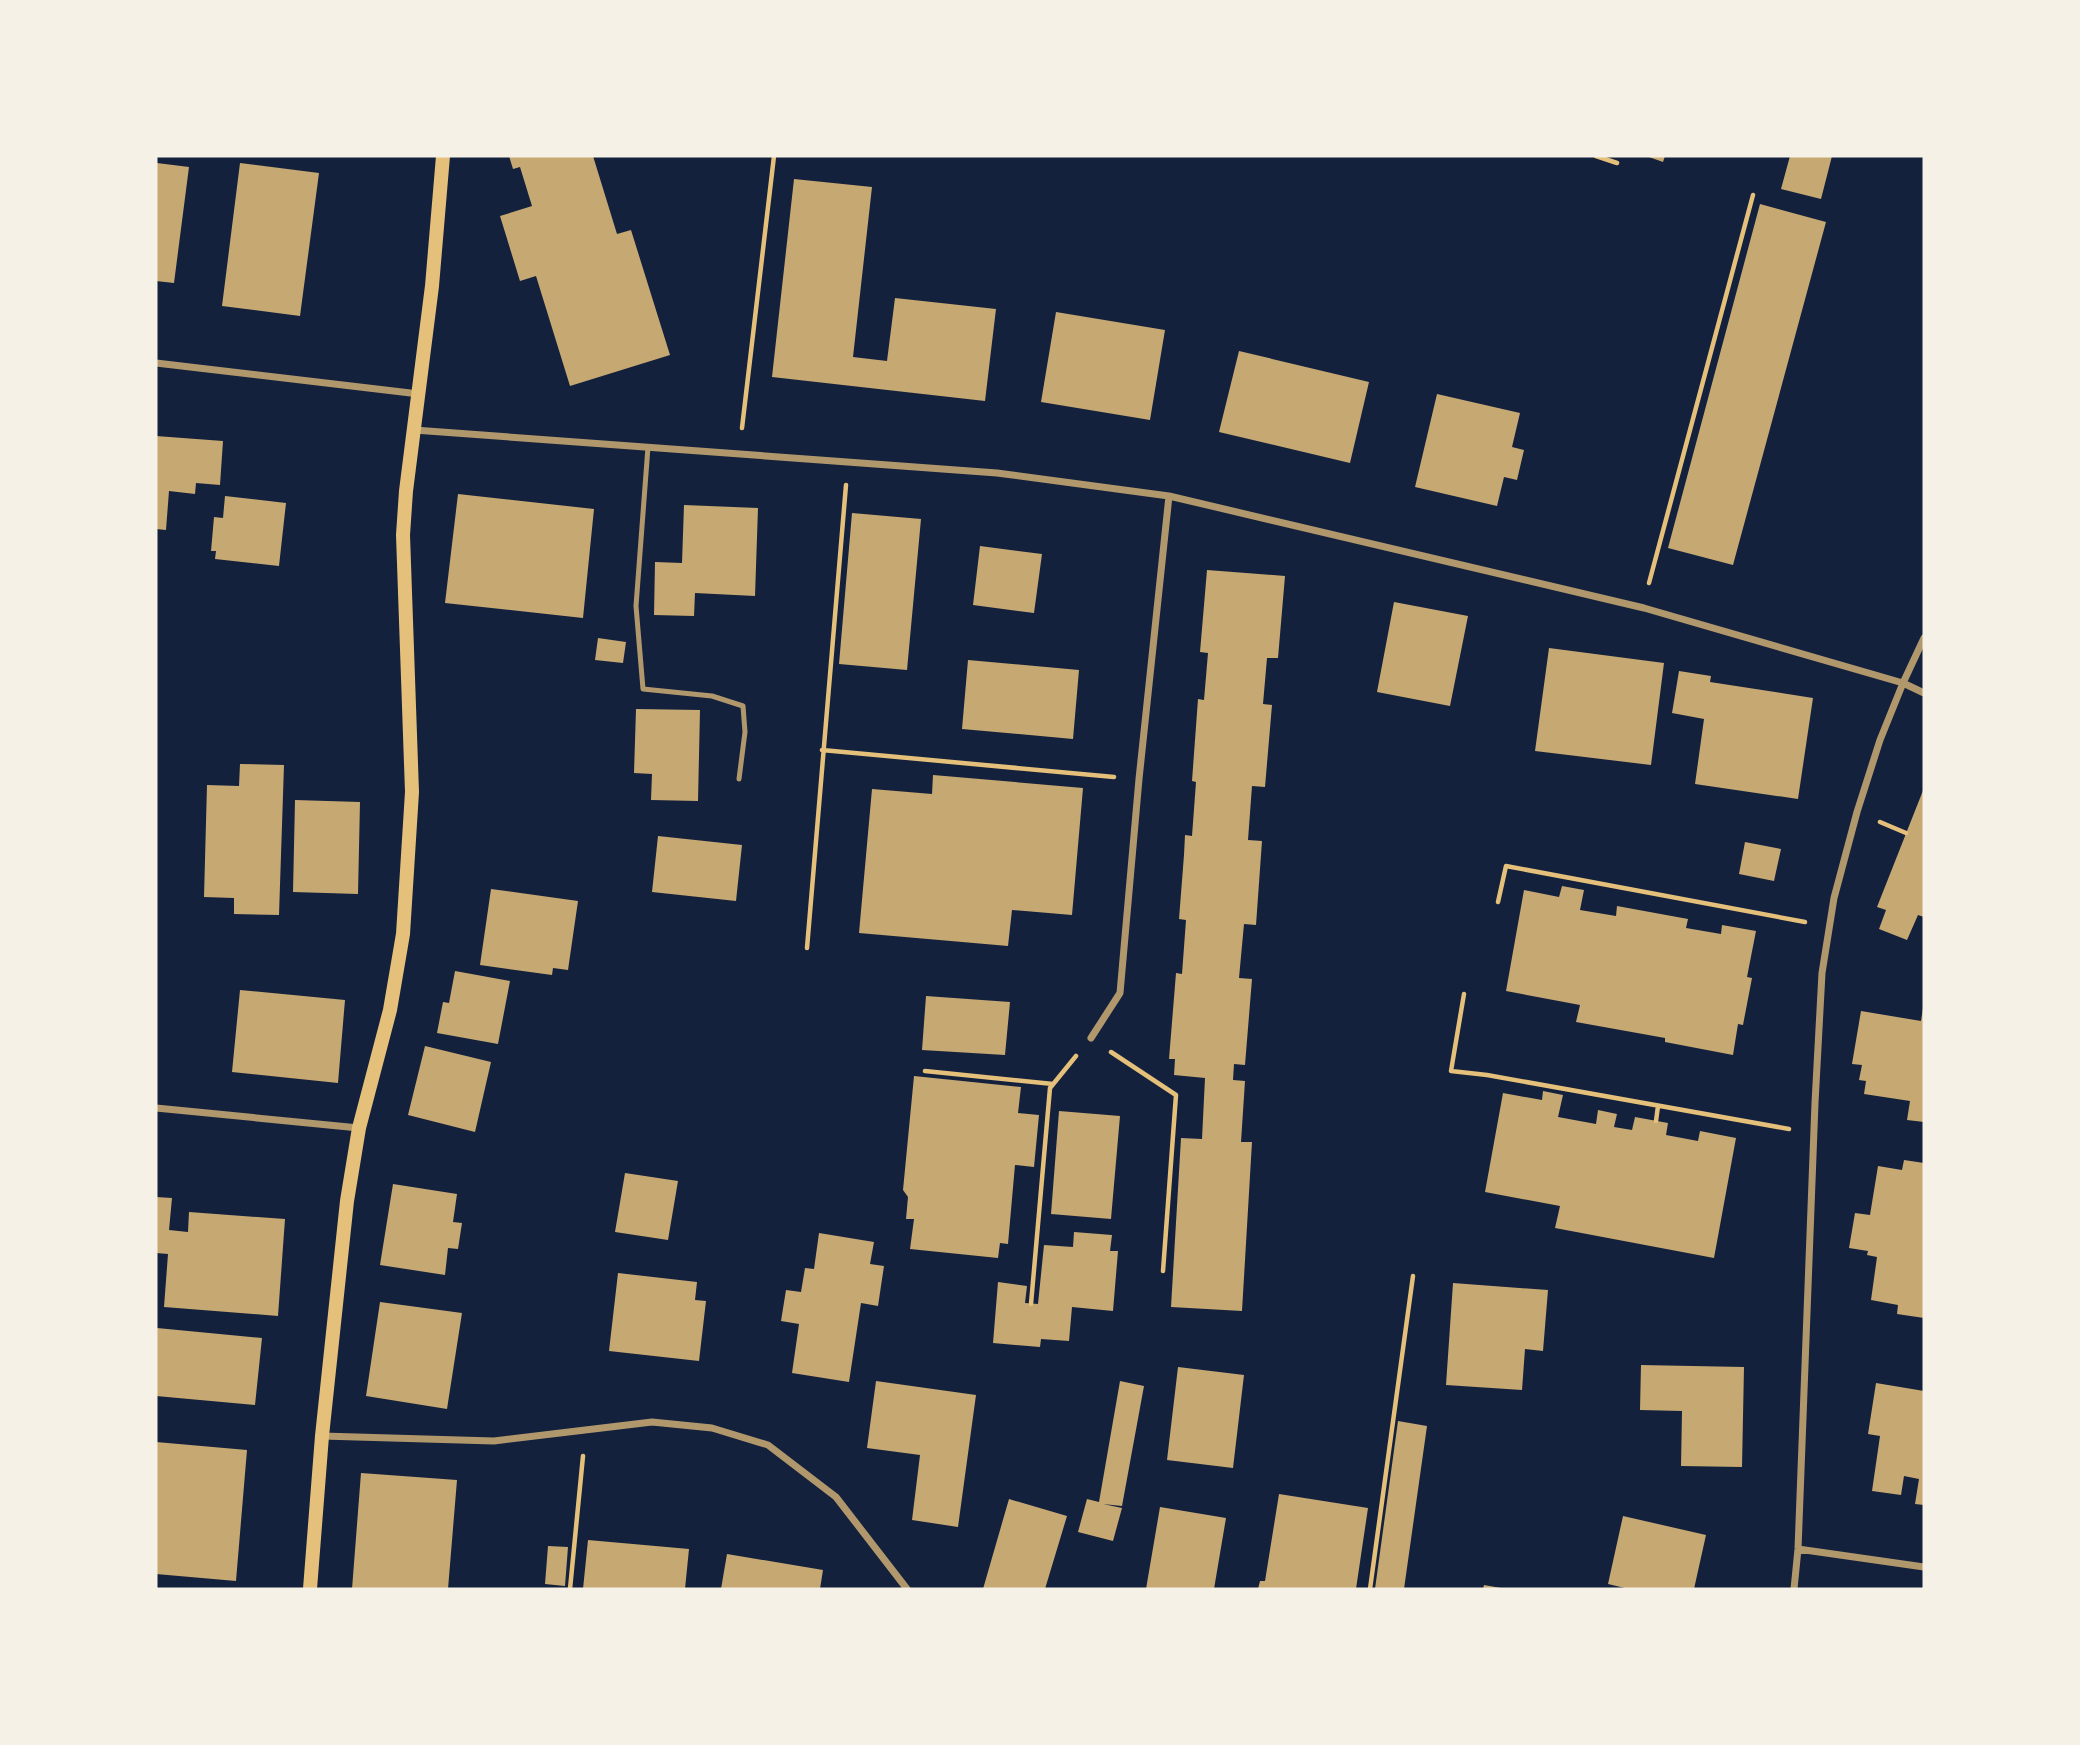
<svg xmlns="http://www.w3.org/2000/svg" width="2080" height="1745" font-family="'Nunito Sans',sans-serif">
<rect width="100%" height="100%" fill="#14213d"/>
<!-- building -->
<path fill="#c6a872" d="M509,156H593L617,234L631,230L670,355L570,386L536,276L520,281L500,216L532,206L520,167L513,169Z
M1646,156H1665L1663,162Z
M1790,156H1832L1821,199L1781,189Z
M157,163L189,167L174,283L156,281Z
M240,163L319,173L300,316L222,306Z
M794,179L872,187L853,357L887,361L895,298L996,309L985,401L772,377Z
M1760,204L1826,222L1733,565L1668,548Z
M1056,312L1165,330L1150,420L1041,402Z
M1239,351L1369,382L1350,463L1219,432Z
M1437,394L1520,413L1512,447L1524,450L1517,480L1504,477L1497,506L1415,487Z
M156,436L223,441L220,485L196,483L195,494L169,491L166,530L156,529Z
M458,494L594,509L583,618L445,603Z
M225,496L286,503L279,566L215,559L216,551H211L214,517L223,518Z
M684,505L758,508L755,596L695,593L694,616L654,615L655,562L682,563Z
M852,513L921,519L907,670L839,664Z
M980,546L1042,554L1034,613L973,605Z
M1207,570L1285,576L1278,658H1267L1263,704L1272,705L1265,787L1252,786L1248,840L1262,841L1256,925L1244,924L1239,978L1252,979L1245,1065L1234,1064L1233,1080L1245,1081L1241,1142H1252L1242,1311L1171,1307L1181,1138L1202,1139L1205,1078L1174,1075L1175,1059H1169L1176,973L1182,974L1186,920L1179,919L1184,855L1185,835L1192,836L1196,782L1192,781L1198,699L1204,700L1208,653L1200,652Z
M1394,602L1468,616L1450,706L1377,692Z
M598,638L626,642L623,663L595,660Z
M1549,648L1664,663L1651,765L1535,751Z
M968,660L1079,670L1073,739L962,729Z
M1679,671L1711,676L1710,682L1813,698L1798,799L1695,784L1704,719L1672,713Z
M636,709L700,710L698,801L651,800L652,774L634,773Z
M240,764L284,765L279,915L234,914V898L204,897L207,785L239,786Z
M933,775L1083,788L1072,915L1012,910L1008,946L859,933L872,789L932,794Z
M1924,788V917L1918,915L1907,940L1879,929L1886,910L1877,907Z
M295,800L360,802L358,894L293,892Z
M658,836L742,845L736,901L652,892Z
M1745,842L1781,849L1774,881L1739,874Z
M1562,886L1584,890L1580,910L1616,916L1617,906L1688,919L1686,928L1721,934L1722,925L1756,931L1747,977L1752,978L1743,1025L1738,1024L1733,1055L1665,1042V1038L1576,1022L1580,1005L1506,991L1524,890L1559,897Z
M491,889L578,901L568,970L553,968L552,975L480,965Z
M455,971L510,981L498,1044L437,1033L443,1002L449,1003Z
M240,990L345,1000L338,1083L232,1072Z
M926,996L1010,1002L1005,1055L922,1050Z
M1923,1008H1924V1122L1907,1120L1910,1101L1864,1094L1866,1081L1859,1080L1862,1065L1852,1064L1861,1011L1921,1021Z
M425,1046L491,1062L475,1132L408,1115Z
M914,1076L1021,1087L1018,1113L1039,1115L1034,1167L1015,1165L1008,1244L1000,1243L998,1258L910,1249L914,1219H906L908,1197L903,1190Z
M1543,1091L1563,1095L1558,1117L1596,1124L1598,1110L1617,1114L1614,1127L1632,1130L1635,1117L1668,1123L1666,1135L1698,1141L1700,1131L1736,1138L1714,1258L1555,1228L1560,1206L1485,1192L1503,1093L1542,1100Z
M1059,1111L1120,1116L1111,1219L1051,1214Z
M1904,1160L1924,1163V1318L1897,1314L1898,1305L1871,1300L1877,1257L1867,1255L1868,1251L1849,1248L1855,1213L1870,1215L1878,1166L1902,1170Z
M625,1173L678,1181L668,1240L615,1232Z
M393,1184L457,1194L453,1222L462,1223L458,1249L448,1248L445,1275L380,1265Z
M156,1197L172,1198L169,1230L188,1232L189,1212L285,1219L278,1316L164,1307L168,1254L156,1253Z
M1074,1232L1112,1235L1110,1251H1118L1113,1311L1072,1307L1069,1341L1041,1339L1040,1347L993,1343L998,1282L1027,1286L1025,1303L1038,1304L1044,1245L1073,1247Z
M819,1233L874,1242L870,1264L884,1266L878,1306L861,1303L849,1382L792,1373L799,1324L781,1321L786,1290L801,1292L805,1268L814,1269Z
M618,1273L697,1282L695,1300L706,1301L699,1361L609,1351Z
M1453,1283L1548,1290L1543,1351L1525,1349L1522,1390L1446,1385Z
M380,1302L462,1313L447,1409L366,1396Z
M157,1328L262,1338L255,1405L156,1396Z
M1641,1365L1744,1367L1742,1467L1681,1466L1682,1411L1640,1410Z
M1178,1367L1244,1375L1233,1468L1167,1460Z
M876,1381L976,1395L958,1527L912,1520L920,1455L867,1448Z
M1120,1381L1144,1386L1122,1506L1103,1504L1122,1508L1113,1541L1078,1532L1087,1499L1099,1502Z
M1876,1383L1924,1391V1505L1915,1504L1919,1479L1904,1476L1901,1495L1872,1491L1880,1436L1868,1434Z
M1398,1421L1427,1426L1404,1589H1375Z
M156,1442L247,1450L236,1581L156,1574Z
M361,1473L457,1480L448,1589H352Z
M1279,1494L1368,1508L1356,1589H1258L1260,1581H1265Z
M1009,1499L1067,1516L1045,1589H983Z
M1160,1507L1226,1518L1214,1589H1146Z
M1623,1516L1706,1535L1694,1589H1629L1608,1584Z
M588,1540L689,1549L685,1589H583Z
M548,1546L568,1547L565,1586L545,1584Z
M727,1554L823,1570L820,1589H721Z
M1484,1585L1501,1588V1589H1483Z"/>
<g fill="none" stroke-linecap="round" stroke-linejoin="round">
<!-- path -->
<path stroke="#e5c07b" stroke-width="4.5" d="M1596,156L1617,163
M742,428L774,156
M1649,583L1753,195
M822,750L1114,777
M1880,822L1906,833
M1498,902L1506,866L1805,922
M807,948L846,485
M1464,994L1451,1071L1487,1075L1789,1129
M1111,1052L1176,1095L1163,1271
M925,1071L1053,1084
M1656,1121L1658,1106
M1031,1304L1050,1088L1076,1056
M570,1589L583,1456
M1370,1589L1413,1276"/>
<!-- service -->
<path stroke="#b1986c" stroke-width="5" d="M648,447L636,606L643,689L712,696L743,706L745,732L739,779"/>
<!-- minor -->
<path stroke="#b1986c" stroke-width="7" d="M156,363L419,394
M414,430L997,473L1169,496L1644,608L1903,683L1924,693
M1091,1038L1120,993L1139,779L1169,496
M156,1108L359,1128
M322,1436L494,1441L652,1422L712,1428L768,1445L836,1497L907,1589
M1798,1549L1924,1567
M1794,1589L1798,1549L1815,1103L1822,973L1834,898L1857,812L1880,740L1903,683L1924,638"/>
<!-- secondary -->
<path stroke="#e5c07b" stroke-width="14" d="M310,1589L322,1436L347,1201L359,1128L390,1010L403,934L412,792L403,535L406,491L432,286L443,156"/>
</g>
<!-- border -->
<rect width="2080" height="1745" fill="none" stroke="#f6f1e7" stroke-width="315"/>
</svg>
